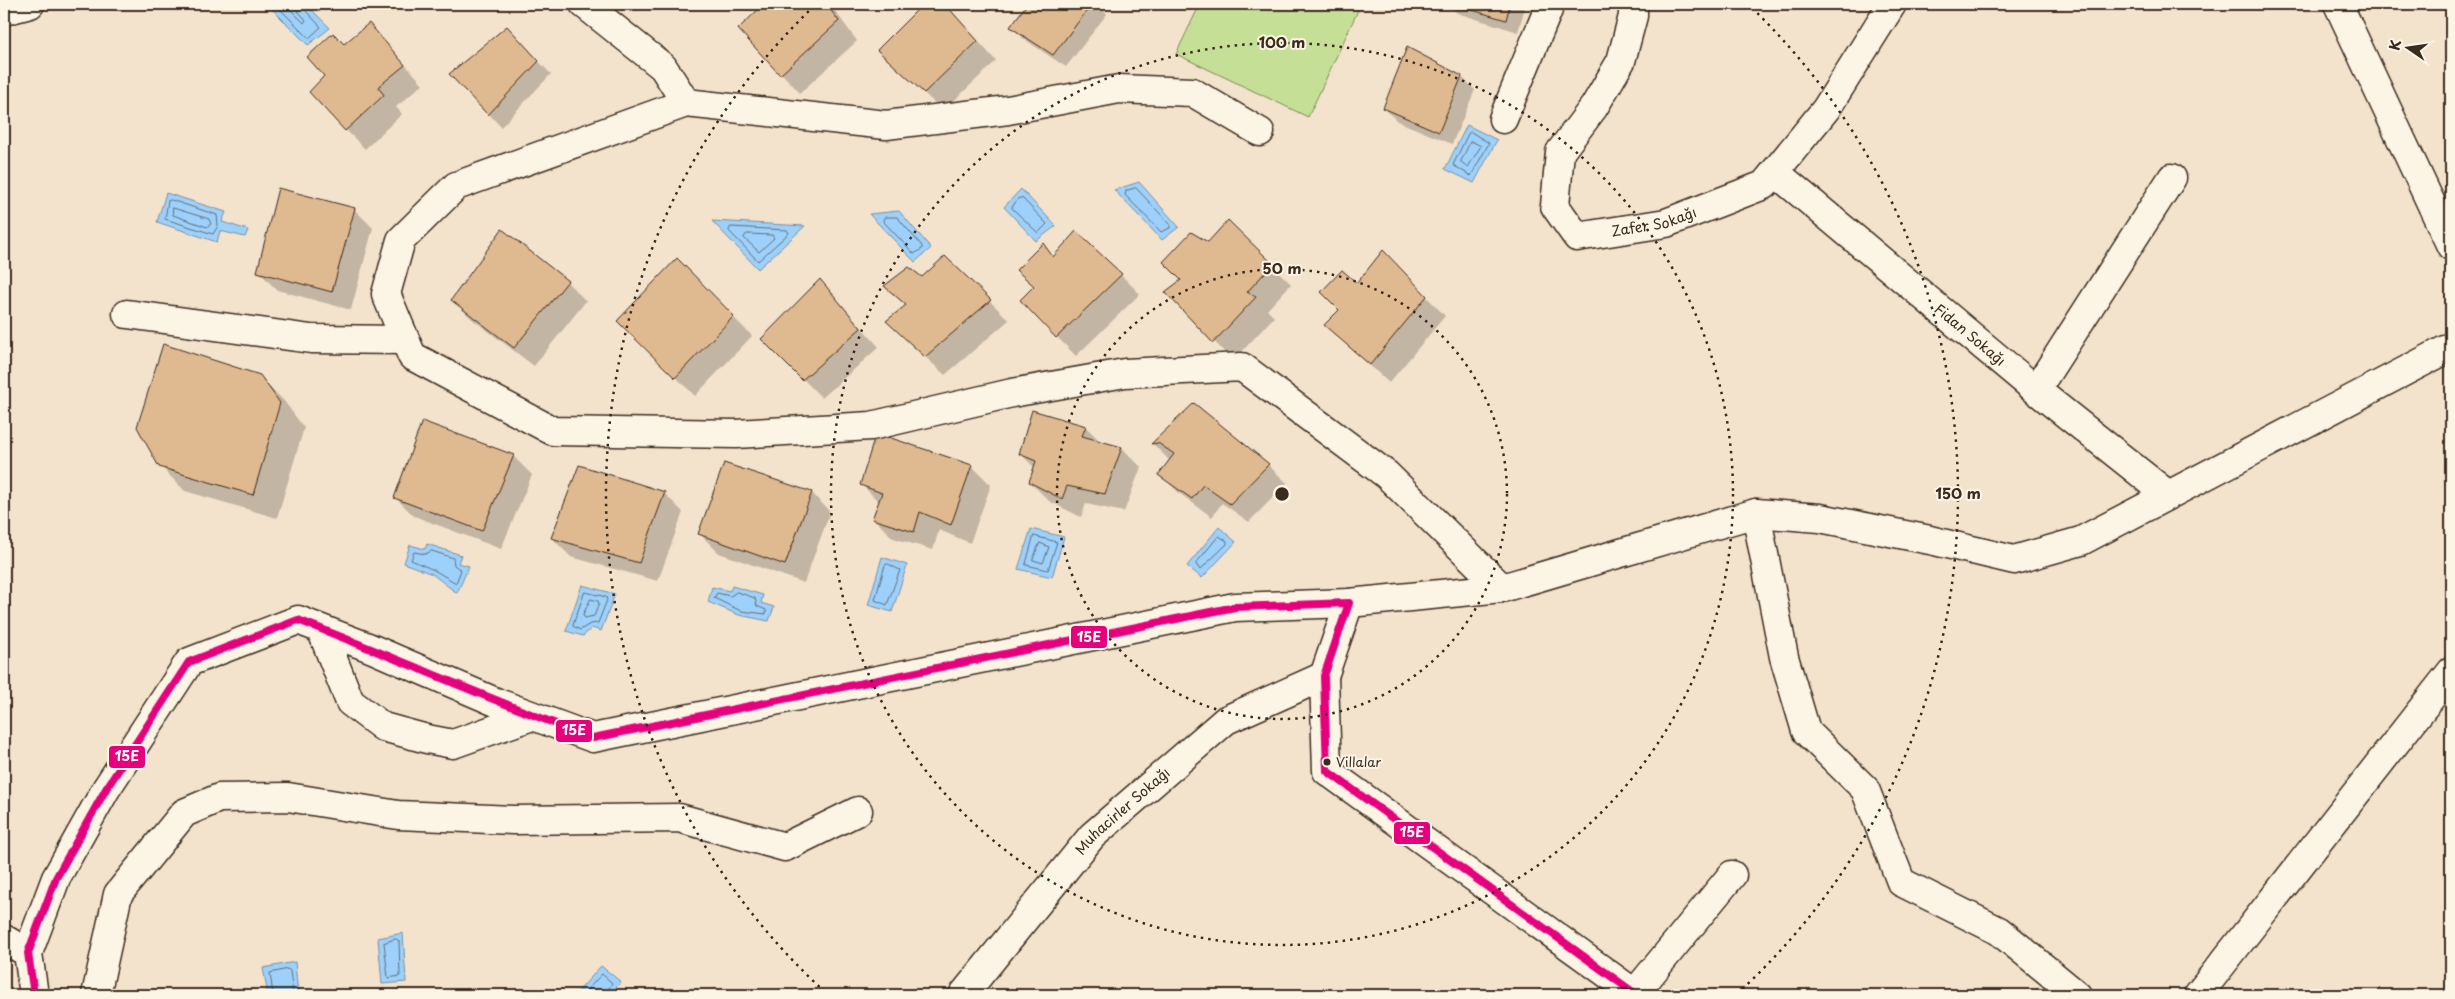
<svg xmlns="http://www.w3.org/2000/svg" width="2455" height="999" font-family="'Playpen Sans',sans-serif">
<rect width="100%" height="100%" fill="#f3e3cc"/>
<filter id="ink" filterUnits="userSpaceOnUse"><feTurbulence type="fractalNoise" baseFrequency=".02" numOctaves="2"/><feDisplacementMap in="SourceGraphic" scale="10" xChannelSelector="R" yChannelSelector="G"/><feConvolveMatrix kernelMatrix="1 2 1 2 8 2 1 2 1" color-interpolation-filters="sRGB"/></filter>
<g filter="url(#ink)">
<!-- green -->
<path fill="#c5e096" stroke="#80855a" d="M1200,4H1361L1308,117L1176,54Z"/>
<!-- water -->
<path fill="#9dd1fb" stroke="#768ea3" d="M276,4H306L330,28L308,45L271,8Z
M1467,125L1497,140L1474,183L1445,169Z
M1139,182L1179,227L1162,240L1114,190Z
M1021,189L1056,226L1036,241L1004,207Z
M166,193L226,212L222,222L248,230L245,237L220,231L217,242L157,222Z
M899,211L931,248L915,262L869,214Z
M712,221L805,226L758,269Z
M1219,527L1236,542L1202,578L1187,566Z
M1031,529L1064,537L1052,577L1018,569Z
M427,544L461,555L458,563L469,566L457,593L432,574L404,563L410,545L425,549Z
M882,557L907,565L892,612L868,605Z
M582,585L615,594L601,631L592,628L583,636L566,631Z
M732,586L763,595L761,603L774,607L769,621L739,615L708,602L712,587L730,591Z
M403,933L406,982L382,984L378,938Z
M295,962L298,995H268L263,968Z
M601,966L621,982L609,995H575Z"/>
<!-- shadow -->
<path fill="#0003" d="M766,4H830L857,41L800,93L740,29Z
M925,4H945L996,61L943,111L878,50Z
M1029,4H1097L1107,14L1066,67L1024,39L1012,27Z
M1447,4H1526L1518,32L1457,13Z
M369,25L423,84L396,107L402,114L365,149L346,130L325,76L344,45Z
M519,41L551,74L501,127L489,114Z
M1408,49L1462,77L1475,90L1452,144L1397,121L1384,108Z
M354,209L373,228L351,310L277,290L258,271Z
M1228,222L1291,284L1267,310L1274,317L1233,361L1167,293L1182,280L1208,244Z
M1043,245L1054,257L1121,275L1140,294L1076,356L1057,337L1035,287L1018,270Z
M945,257L1009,320L945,375L907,340L906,306L886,286L922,279Z
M677,260L752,336L695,396L619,321Z
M1402,271L1445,316L1389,383L1326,325L1340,310L1357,284Z
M820,281L879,347L822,398L763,339Z
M567,282L586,301L534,366L472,319L453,300Z
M259,376L284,401L304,428L277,518L185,491L160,466Z
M1194,405L1268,465L1287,483L1249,522L1222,503L1212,517L1179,493L1160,474L1170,461L1153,444Z
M1033,412L1086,427L1101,442L1122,448L1141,467L1124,512L1086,504L1081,517L1049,501L1030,482L1035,468L1021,454Z
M877,435L972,466L991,485L970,543L939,530L933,550L893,538L874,519L880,503L862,485Z
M513,456L532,475L501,549L414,516L395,497Z
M664,493L683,512L658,581L571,557L552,538Z
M812,493L830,512L804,583L719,553L700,534Z"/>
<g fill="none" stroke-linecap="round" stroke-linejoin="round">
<!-- shore -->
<path stroke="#626d76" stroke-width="1" d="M279,4V8L309,38L321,27L304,9L303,4
M285,4L304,23L306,20L298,11L297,4
M1471,132L1489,143L1471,176L1453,165L1468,134Z
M1471,141L1481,146L1468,167L1461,162Z
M1136,188L1170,224V228L1161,232L1125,195L1126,191Z
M1019,198H1022L1047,224L1038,233L1012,208Z
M171,200L217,215L218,226L213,234L165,219L168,201Z
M173,208L209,219L211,224L207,227L173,215Z
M885,217H897L922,246V249L914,254L883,221Z
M731,227L787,230L789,233L758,261L729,231Z
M747,234L772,235L774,238L759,252L744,238Z
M1034,536L1057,542L1048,570L1026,565Z
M1219,536L1227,541V544L1200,570L1196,564Z
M1040,543L1049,547L1043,563L1033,560Z
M432,551L453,558L454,565L461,570L456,583L434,570L411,560L414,552L425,554Z
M888,564L900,570L887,605L875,600L885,565Z
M585,592L606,597L607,600L598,623L590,624L580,630L573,626Z
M737,592L755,598L757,606L766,610V614L741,611L714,598L717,593L730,596Z
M591,599L598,601L599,604L594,616L585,618L583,615Z
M396,939L399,941L400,976L388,978L384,943Z
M273,995L270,973L288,969L290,971L293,995
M582,995L602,974L612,983L605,995"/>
</g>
<!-- building -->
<path fill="#dfb990" stroke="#3b2a1e" d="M764,4H826L839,21L780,75L738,29Z
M923,4H945L978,41L924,93L877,50Z
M1027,4H1092L1053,55L1010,27Z
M1452,4H1510L1506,20Z
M369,23L405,65L378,87L384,95L345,131L309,92L324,76L307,57L333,33L344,44Z
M507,26L539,61L488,115L449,74Z
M1407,47L1462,76L1439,132L1383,108Z
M278,188L355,208L332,292L257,272Z
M1228,220L1273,264L1247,292L1256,297L1213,343L1165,292L1181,280L1163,262L1191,232L1208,242Z
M502,229L568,281L514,348L451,300Z
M1076,231L1122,274L1056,338L1020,300L1034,286L1016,270L1043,243L1053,257Z
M1383,250L1427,296L1370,365L1324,325L1339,310L1321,292L1342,270L1357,283Z
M945,256L991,300L925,357L886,321L906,305L884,286L909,267L922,277Z
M677,258L734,316L675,378L617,321Z
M820,279L861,328L802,380L761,339Z
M163,344L260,375L280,403L253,495L159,467L137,427Z
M1194,403L1269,464L1230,504L1203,485L1192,499L1158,475L1174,454L1158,443L1151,444Z
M1032,410L1086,426L1082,436L1122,447L1105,494L1067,486L1062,499L1029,482L1036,461L1019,454Z
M422,421L514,455L482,531L394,498Z
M876,433L972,465L951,525L920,512L914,532L872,519L882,493L860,485Z
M724,463L812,492L785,565L698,534Z
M579,465L665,492L639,563L551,538Z"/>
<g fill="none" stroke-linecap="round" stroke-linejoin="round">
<!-- street casing -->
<g stroke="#3b2a1e" stroke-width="31">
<g id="street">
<path d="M584,4L663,67L686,103"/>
<path id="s1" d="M1633,4V16L1621,61L1594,107L1560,152L1555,206L1577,237L1666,223L1764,185L1826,109L1892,4"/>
<path d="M2338,4L2451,246"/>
<path d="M4,11L30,4"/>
<path d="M1503,119L1548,10L1546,4"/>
<path d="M1260,132L1192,92L1119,89L1008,110L886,125L686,103L456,186L401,240L386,294L412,356L553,431L736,434L871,426L1012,393L1125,373L1242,367L1387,475L1502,588"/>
<path id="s2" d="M1775,172L2036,390L2168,495"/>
<path d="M127,314L311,339L405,340"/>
<path d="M2036,390L2172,178"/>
<path d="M1756,513L1784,657L1806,731L1865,789L1901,882L1999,931L2077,995"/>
<path d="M1349,603L1324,676L1327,771L1637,995"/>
<path d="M321,629L350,702L383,727L427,739L453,744L532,716"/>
<path d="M1635,993L1732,875"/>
<path d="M96,995L118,894L184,813L219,798L288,797L398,815L513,820L679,818L785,847L858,811"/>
<path id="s3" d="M963,995L1092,836L1226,720L1324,676"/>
<path d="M2198,995L2451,672"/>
</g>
</g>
<!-- secondary casing -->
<g stroke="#3b2a1e" stroke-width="31">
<path id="secondary" d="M4,939L28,953
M34,995L28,953L56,878L106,789L189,662L298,620L368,647L498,703L593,738L1235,607L1349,603L1502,588L1756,513L1820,518L1930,540L2014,560L2081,541L2451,347"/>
</g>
<!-- street -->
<use href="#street" stroke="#fcf5e5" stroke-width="28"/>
<!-- secondary -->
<use href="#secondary" stroke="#fcf5e5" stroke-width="28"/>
<!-- bus-1 casing -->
<g stroke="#fcf5e5" stroke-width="11">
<path id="bus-1" d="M1349,603L1324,676L1327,771L1637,995
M34,995L28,953L56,878L106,789L189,662L298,620C397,658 493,701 593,738L1235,607L1349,603"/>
</g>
<!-- bus-1 -->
<use href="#bus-1" stroke="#e5007d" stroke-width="8"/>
</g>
</g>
<!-- distance rings -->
<g fill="none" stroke="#3b2a1e" stroke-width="2.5" stroke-dasharray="2.5 5">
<circle cx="1282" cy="494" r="225"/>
<circle cx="1282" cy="494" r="451"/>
<path d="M825 992A676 676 0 0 1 812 8M1752 8A676 676 0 0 1 1739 992"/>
</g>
<!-- markers -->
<circle fill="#3b2a1e" stroke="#fcf5e5" stroke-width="2" cx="1327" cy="762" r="4.5"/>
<g text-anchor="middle" stroke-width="4" stroke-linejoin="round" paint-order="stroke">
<!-- bus labels -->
<g font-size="13" fill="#3b2a1e" stroke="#fcf5e5" text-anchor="start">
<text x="1336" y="767">Villalar</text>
</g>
<!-- street labels -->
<g font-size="14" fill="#3b2a1e" stroke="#fcf5e5">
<text dy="5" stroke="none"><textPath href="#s1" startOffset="339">Zafer Sokağı</textPath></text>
<text dy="5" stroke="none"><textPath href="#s2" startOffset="254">Fidan Sokağı</textPath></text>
<text dy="5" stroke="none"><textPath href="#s3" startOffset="244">Muhacirler Sokağı</textPath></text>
</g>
</g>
<circle cx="1282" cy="494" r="8" fill="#3b2a1e" stroke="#fcf5e5" stroke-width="2.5"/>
<g font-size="15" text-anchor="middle" font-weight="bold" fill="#3b2a1e" stroke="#fcf5e5" stroke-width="4" stroke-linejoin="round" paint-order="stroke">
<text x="1282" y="48">100 m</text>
<text x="1282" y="274">50 m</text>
<text x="1958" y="499">150 m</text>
</g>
<g stroke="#fcf5e5" stroke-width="2">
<rect x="1070" y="625" width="38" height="24" rx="5" fill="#e5007d"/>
<rect x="555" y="719" width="38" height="24" rx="5" fill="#e5007d"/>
<rect x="108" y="745" width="38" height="24" rx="5" fill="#e5007d"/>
<rect x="1393" y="821" width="38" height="24" rx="5" fill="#e5007d"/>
</g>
<g font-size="14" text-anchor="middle" font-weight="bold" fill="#fff">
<text x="1089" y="642">15E</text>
<text x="574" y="735">15E</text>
<text x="127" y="761">15E</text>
<text x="1412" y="837">15E</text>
</g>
<!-- margin -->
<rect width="2455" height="999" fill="none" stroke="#fcf5e5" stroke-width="20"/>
<rect x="10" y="10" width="2435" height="979" fill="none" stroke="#3b2a1e" stroke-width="2" filter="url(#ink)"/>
<!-- north arrow -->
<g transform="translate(2408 48) rotate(283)" stroke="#fcf5e5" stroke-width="4" paint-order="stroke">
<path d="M0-4L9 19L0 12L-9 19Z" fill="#3b2a1e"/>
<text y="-8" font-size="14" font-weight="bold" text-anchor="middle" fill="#3b2a1e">K</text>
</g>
</svg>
